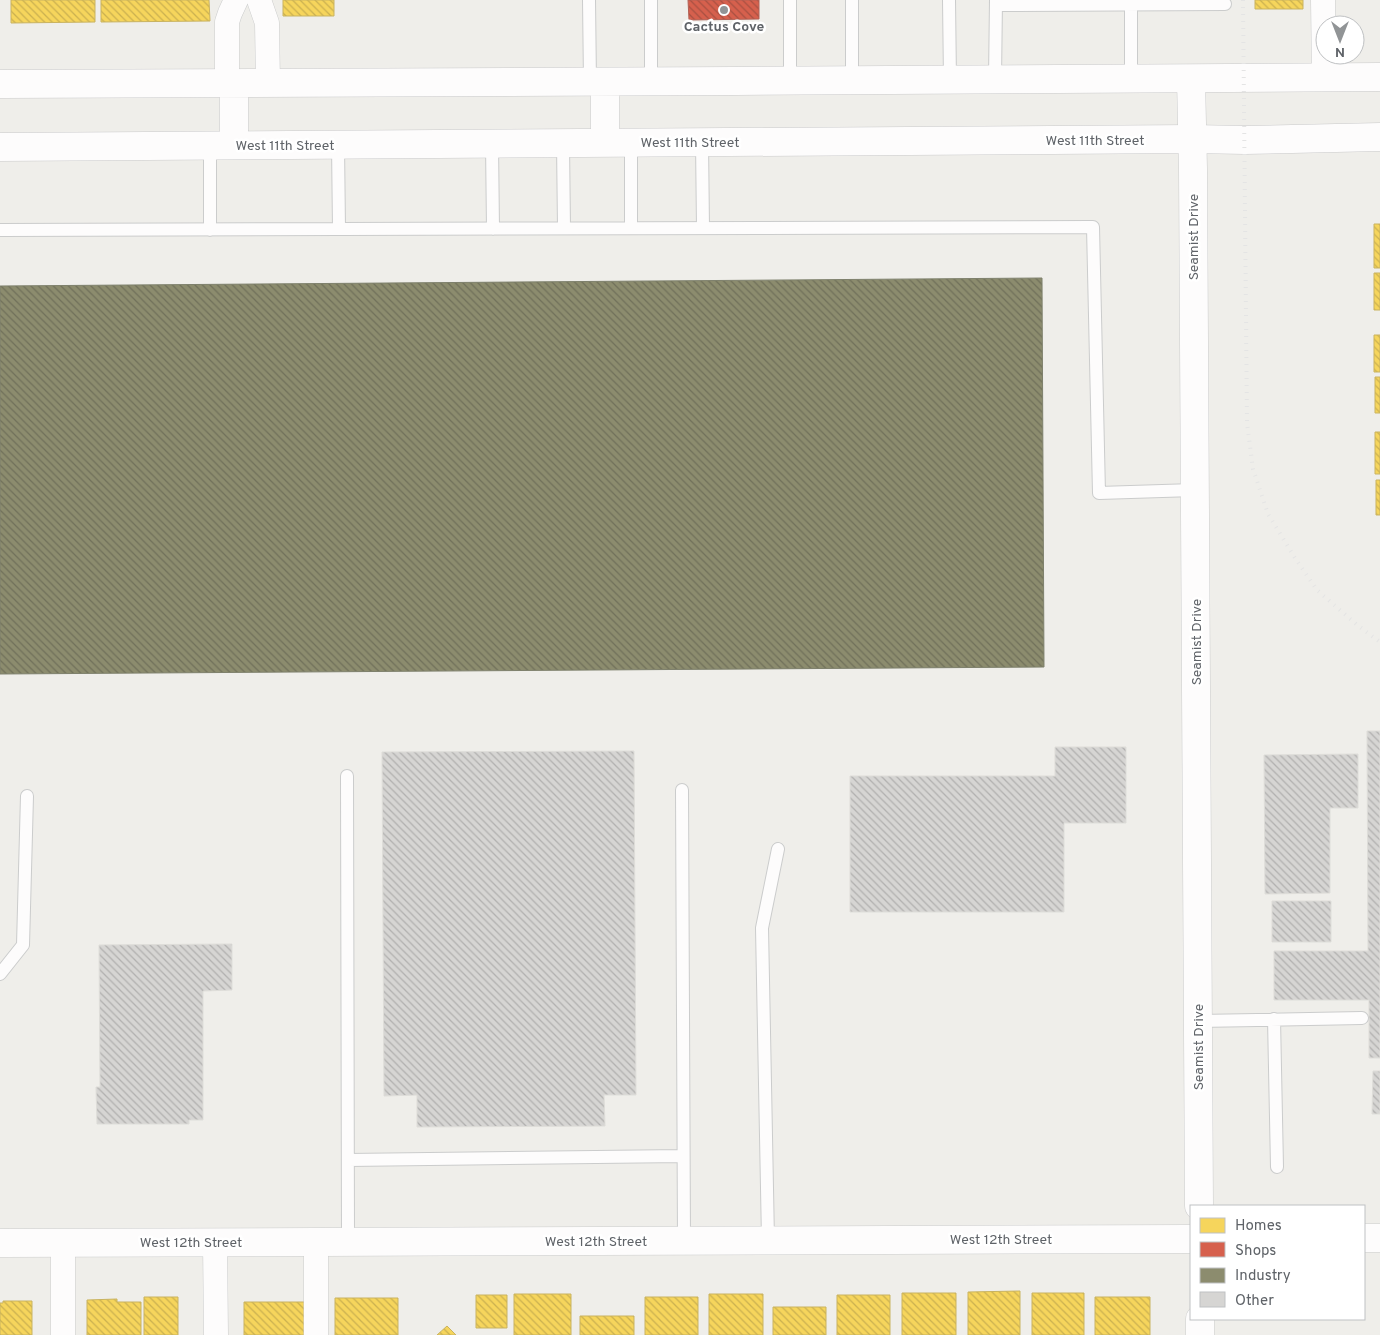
<svg xmlns="http://www.w3.org/2000/svg" width="1380" height="1335" font-family="Overpass,sans-serif">
<defs>
<pattern id="homes-back-hatch" width="6" height="6" patternUnits="userSpaceOnUse" patternTransform="scale(1.25)"><rect width="6" height="6" fill="#f6d55c"/><path d="M-1 5l2 2M0 0l6 6M5-1l2 2" fill="none" stroke="#cab050"/></pattern>
<pattern id="shops-back-hatch" width="6" height="6" patternUnits="userSpaceOnUse" patternTransform="scale(1.25)"><rect width="6" height="6" fill="#d6604d"/><path d="M-1 5l2 2M0 0l6 6M5-1l2 2" fill="none" stroke="#a85042"/></pattern>
<pattern id="industry-back-hatch" width="6" height="6" patternUnits="userSpaceOnUse" patternTransform="scale(1.25)"><rect width="6" height="6" fill="#8c8c6e"/><path d="M-1 5l2 2M0 0l6 6M5-1l2 2" fill="none" stroke="#70705a"/></pattern>
<pattern id="building-back-hatch" width="6" height="6" patternUnits="userSpaceOnUse" patternTransform="scale(1.25)"><rect width="6" height="6" fill="#d6d5d3"/><path d="M-1 5l2 2M0 0l6 6M5-1l2 2" fill="none" stroke="#b1b0af"/></pattern>
</defs>
<rect width="100%" height="100%" fill="#efeeea"/>
<!-- homes -->
<path fill="url(#homes-back-hatch)" stroke="#c9b360" d="M11,0H95V22L11,23Z
M101,0H209L210,21L101,22Z
M283,0H334V16H283Z
M1255,0H1303V9H1255Z
M1374,224H1380V268H1374Z
M1374,273H1380V310H1374Z
M1374,335H1380V372H1374Z
M1375,377H1380V413H1375Z
M1375,432H1380V474H1375Z
M1376,480H1380V515H1376Z
M1020,1291V1335H968V1292Z
M902,1293H956V1335H902Z
M1032,1293H1084V1335H1032Z
M514,1294H571V1335H514Z
M709,1294H763V1335H709Z
M476,1295H507V1328H476Z
M837,1295H890V1335H837Z
M144,1297H178V1335H144Z
M645,1297H698V1335H645Z
M1095,1297H1150V1335H1095Z
M335,1298H398V1335H335Z
M117,1299V1302H141V1335H87V1300Z
M3,1301H32V1335H0V1303H3Z
M244,1302H305V1335H244Z
M773,1307H826V1335H773Z
M580,1316H634V1335H580Z
M447,1326L456,1335H437Z"/>
<!-- shops -->
<path fill="url(#shops-back-hatch)" stroke="#b26155" d="M688,0H759V19L689,20Z"/>
<!-- industry -->
<path fill="url(#industry-back-hatch)" stroke="#7e806c" d="M1042,278L1044,667L0,674V286Z"/>
<!-- building -->
<path fill="url(#building-back-hatch)" stroke="#deddd9" d="M1367,731H1380V1058H1369V1000H1274V951H1368Z
M1055,747H1126V823H1064V912H850V776H1055Z
M634,751L636,1095H604L605,1126L417,1127V1095L384,1096L382,752Z
M1358,754V808H1330V893L1265,894L1264,755Z
M1272,901H1331V942H1272Z
M232,944V990L203,991V1120H189V1124H97L96,1087H100L99,945Z
M1373,1071H1380V1114H1372Z"/>
<g fill="none" stroke-linecap="round" stroke-linejoin="round">
<!-- service casing -->
<g stroke="#cbcccc" stroke-width="14">
<path id="service" d="M589,0L590,82
M651,0V81
M790,0V80
M852,0V80
M949,0L950,80
M1131,4V78
M996,5L1225,4
M995,79L996,0
M702,142L703,228
M631,143V228
M492,144L493,229
M563,144L564,228
M338,145L339,229
M0,230L1093,227L1099,493L1194,490
M210,230V145
M347,776L348,1241
M682,790L684,1240
M0,974L23,945L27,796
M1274,1019L1277,1167
M1198,1021L1362,1018
M348,1160L683,1156
M768,1240L762,928L778,849"/>
</g>
<!-- minor casing -->
<g stroke="#cbcccc" stroke-width="25">
<path id="minor" d="M259,0L267,23L268,83
M1323,0L1324,77
M227,83V22L230,13L236,0
M215,1242L216,1335
M63,1243V1335
M316,1335V1241"/>
</g>
<!-- tertiary casing -->
<g stroke="#cbcccc" stroke-width="29">
<path id="tertiary" d="M1191,79L1193,169L1199,1206
M1364,1238H1380
M0,1243L1191,1239
M1200,1319V1335"/>
</g>
<!-- secondary casing -->
<g stroke="#cacacb" stroke-width="29">
<path id="secondary" d="M605,82V143
M234,83V145
M0,84L735,81L1380,77
M0,147L1192,139L1245,140L1380,137"/>
</g>
<!-- service -->
<use href="#service" stroke="#fdfcfc" stroke-width="12"/>
<!-- minor -->
<use href="#minor" stroke="#fdfcfc" stroke-width="24"/>
<!-- tertiary -->
<use href="#tertiary" stroke="#fdfcfc" stroke-width="28"/>
<!-- secondary -->
<use href="#secondary" stroke="#fdfcfc" stroke-width="28"/>
<!-- rail -->
<path stroke="#e4e4e4" stroke-width="4" stroke-dasharray="1 6" stroke-linecap="butt" d="M1243,0L1247,423L1253,469L1268,514L1295,558L1317,590L1356,624L1380,642"/>
</g>
<!-- markers -->
<circle fill="#919496" stroke="#fff" stroke-width="2" cx="724" cy="10" r="5"/>
<g text-anchor="middle" stroke-width="5" stroke-linejoin="round" paint-order="stroke">
<!-- poi labels -->
<g font-size="14" font-weight="bold" fill="#5f6368" stroke="#fff">
<text x="724" y="31">Cactus Cove</text>
</g>
<!-- street labels -->
<g font-size="14" fill="#5f6368" stroke="#fff">
<text x="1095" y="145">West 11th Street</text>
<text x="690" y="147">West 11th Street</text>
<text x="285" y="150">West 11th Street</text>
<text transform="translate(1193 237) rotate(-90)" y="5">Seamist Drive</text>
<text transform="translate(1196 642) rotate(-90)" y="5">Seamist Drive</text>
<text transform="translate(1198 1047) rotate(-90)" y="5">Seamist Drive</text>
<text x="1001" y="1244">West 12th Street</text>
<text x="596" y="1246">West 12th Street</text>
<text x="191" y="1247">West 12th Street</text>
</g>
</g>
<!-- legend -->
<rect x="1190" y="1205" width="175" height="115" fill="#ffffff" stroke="#bfc1c3"/>
<rect x="1200" y="1218" width="25" height="15" fill="#f6d55c" stroke="#bfc1c3"/>
<text x="1235" y="1230" font-size="15" fill="#5f6368">Homes</text>
<rect x="1200" y="1242" width="25" height="15" fill="#d6604d" stroke="#bfc1c3"/>
<text x="1235" y="1255" font-size="15" fill="#5f6368">Shops</text>
<rect x="1200" y="1268" width="25" height="15" fill="#8c8c6e" stroke="#bfc1c3"/>
<text x="1235" y="1280" font-size="15" fill="#5f6368">Industry</text>
<rect x="1200" y="1292" width="25" height="15" fill="#d6d5d3" stroke="#bfc1c3"/>
<text x="1235" y="1305" font-size="15" fill="#5f6368">Other</text>
<!-- north arrow -->
<g transform="translate(1340 40) rotate(180)"><circle r="24" fill="#ffffff" stroke="#bfc1c3"/>
<path d="M0-4L9 19L0 12L-9 19Z" fill="#919496"/>
<text y="-8" font-size="14" font-weight="bold" text-anchor="middle" fill="#5f6368">N</text>
</g>
</svg>
